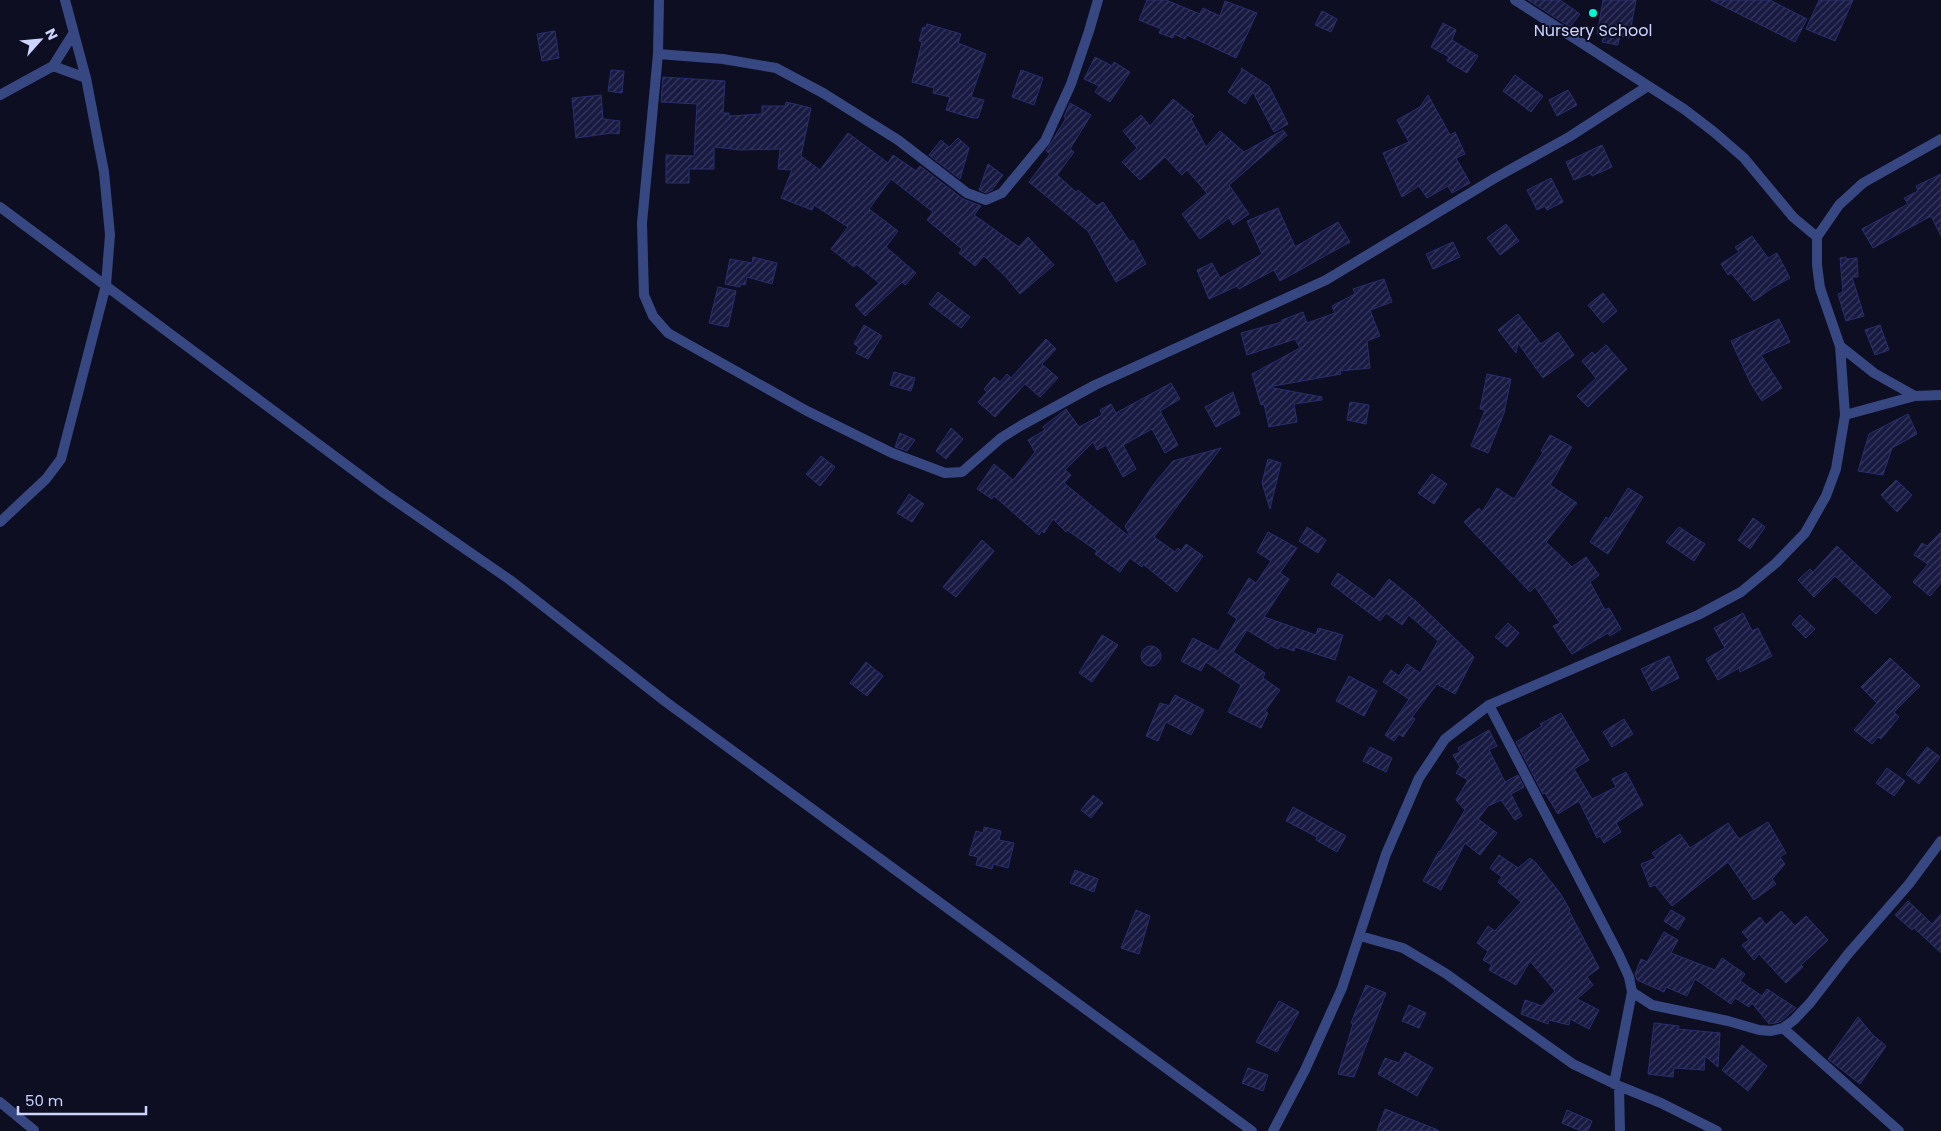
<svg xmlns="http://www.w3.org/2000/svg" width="1941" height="1131" font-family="Poppins,sans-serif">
<defs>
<pattern id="building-hatch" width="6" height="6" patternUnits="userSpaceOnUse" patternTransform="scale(1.25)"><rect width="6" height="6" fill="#181a42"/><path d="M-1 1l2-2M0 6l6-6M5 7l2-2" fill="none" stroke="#383a5e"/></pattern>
</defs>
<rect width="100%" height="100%" fill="#0d0e21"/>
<!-- building -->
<path fill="url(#building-hatch)" stroke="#2a2e6f" d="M1147,0H1166L1200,14L1203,8L1220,16L1225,1L1257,13L1236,58L1187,35L1185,39L1174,34L1173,38L1159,33L1161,29L1139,20Z
M1528,0H1560L1580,14L1570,27Z
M1603,0H1636L1629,38L1620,36L1618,45L1602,42L1604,36L1597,34Z
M1711,0H1770L1807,19L1795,42Z
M1819,0H1853L1835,41L1806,29Z
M1322,11L1337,19L1331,32L1315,25Z
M1443,23L1456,30L1452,40L1478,56L1467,73L1447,61L1449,57L1431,47Z
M927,24L961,34L958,43L986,54L971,97L984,100L978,118H973L946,110L950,97L933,93L934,88L912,82L922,42L919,41L923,27L926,28Z
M555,31L559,58L542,61L537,34Z
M1095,57L1112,66L1114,62L1130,72L1110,102L1095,92L1099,86L1084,79Z
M1241,68L1269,86L1288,124L1274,132L1253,92L1245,104L1228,92L1242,70Z
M611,70L624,71L622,93L608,91Z
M1021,70L1043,78L1034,105L1012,97Z
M1515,75L1543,96L1531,112L1503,91Z
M663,77L725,81L723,113H729V116L762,114V106H785L786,102L811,108L801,156L820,170L848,133L888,163L893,155L916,171L920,166L963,199L981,206L974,215L1019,247L1028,237L1054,265L1020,294L1006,277L984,256L975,266L959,253L962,249L927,220L933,212L891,179L869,209L898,231L886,247L916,273L905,285L902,282L865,316L855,305L879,283L856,264L854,267L831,249L848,227L814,205L812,210L781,198L792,170L778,169L780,149L740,150L714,147V169H689V183H666V155L694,156L697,104L661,102Z
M1568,90L1577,105L1557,116L1549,100Z
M601,95L603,119L620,121L619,134L612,133L576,138L572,98Z
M1428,95L1450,135L1455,132L1465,154L1456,158L1470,183L1452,193L1448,186L1427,198L1419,186L1402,197L1383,153L1409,142L1397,120L1420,107Z
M1173,99L1194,116L1191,119L1206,147L1220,131L1244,152L1283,130L1287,135L1229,185L1249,214L1233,225L1229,218L1200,239L1182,214L1207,193L1187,170L1182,175L1165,157L1140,180L1122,162L1137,148L1123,131L1141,115L1150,126Z
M1070,103L1091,115L1070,149L1074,152L1057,175L1076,192L1078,190L1097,206L1103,202L1130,242L1133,240L1146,264L1116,282L1088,231L1029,182L1050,154L1046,151L1066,118L1064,117Z
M958,138L969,148L960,179L929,155L941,140L949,147Z
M1602,145L1612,167L1592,176L1591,173L1574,180L1566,162Z
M988,164L1003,175L992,190L986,193L979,190Z
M1941,174V236L1931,216L1873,248L1862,229L1908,204L1904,198L1918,191L1916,186Z
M1551,178L1563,202L1547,210L1545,206L1537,210L1527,190Z
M1278,208L1295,247L1338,222L1350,242L1280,281L1274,270L1239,289L1237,286L1209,299L1197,270L1212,263L1220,278L1262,254L1247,221Z
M1506,224L1519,241L1500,255L1487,238Z
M1752,236L1768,258L1777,253L1790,278L1772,288L1754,301L1731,273L1728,275L1721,264L1739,252L1735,247Z
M1453,242L1460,257L1433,269L1426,254Z
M753,257L777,263L772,284L747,277L745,285L740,284V287L725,284L730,259L752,263Z
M1846,257V259L1857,258L1858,277H1852L1864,316L1846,321L1838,294L1843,292L1840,258Z
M1384,279L1392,302L1370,310L1380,336L1367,341L1370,368L1340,371L1341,374L1268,387L1322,397V400L1294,404L1297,422L1269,427L1264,404L1261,405L1252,374L1300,348L1295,339L1247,355L1241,333L1282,322V320L1303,312L1307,323L1335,313L1332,306L1355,294L1353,289Z
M718,287L736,291L728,327L709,323Z
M938,292L970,317L961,328L929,304Z
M1603,293L1617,311L1603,323L1588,305Z
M1518,314L1541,344L1558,332L1574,355L1543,378L1518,343L1516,353L1498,330Z
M1779,319L1790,342L1761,355L1782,388L1762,401L1751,384L1731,341Z
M864,325L882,336L868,359L856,353L859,347L854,344Z
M1880,325L1889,350L1875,355L1865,330Z
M1046,339L1056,349L1042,364L1058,378L1040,397L1025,384L995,417L978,402L987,392L984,389L994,377L1000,382L1007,374L1011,378Z
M1606,345L1627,369L1588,407L1577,396L1596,378L1582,361L1592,352L1595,355Z
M894,372L915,378L911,391L890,385Z
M1487,374L1511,379L1504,413L1488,453L1471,446L1485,410L1480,409Z
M1171,383L1180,399L1160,411L1178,445L1165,453L1152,429L1123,445L1136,469L1123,477L1106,445L1097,450L1093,442L1065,470L1071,475L1064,483L1131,538L1125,526L1154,484L1173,461L1221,448L1154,537L1175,552L1178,548L1181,551L1186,544L1203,556L1177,592L1143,564L1142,567L1130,558L1120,572L1095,554L1097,551L1067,530L1066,532L1053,519L1044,533L1042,531L1039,535L994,496L992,499L977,489L994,464L1013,480L1035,452L1028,440L1045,430L1043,427L1066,409L1079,427L1102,415L1100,410L1111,404L1116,413Z
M1233,392L1240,414L1216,427L1205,407Z
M1350,402L1369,405L1366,424L1347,420Z
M1908,414L1917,434L1892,448L1883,475L1858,471L1869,434Z
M951,428L963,439L946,459L936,451Z
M900,433L915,440L907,451L895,447Z
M1550,435L1572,447L1550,485L1577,503L1546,542L1572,567L1586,557L1599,575L1590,582L1605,610L1609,608L1621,629L1610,636L1608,633L1572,654L1553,626L1560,623L1535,587L1530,592L1464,522L1479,508L1482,512L1497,488L1514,499L1543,452L1541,451Z
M821,456L835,467L820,486L806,474Z
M1268,459L1281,463L1270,509L1262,483Z
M1432,474L1447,484L1434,504L1418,493Z
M1896,480L1912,495L1897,512L1881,495Z
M1628,488L1643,497L1608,554L1590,542L1606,517L1609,519Z
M909,494L924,504L912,522L897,513Z
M1753,518L1765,527L1750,549L1738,540Z
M1307,527L1326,540L1318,553L1299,541Z
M1679,527L1705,544L1694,561L1666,542Z
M1268,532L1297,548L1280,573L1289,579L1264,617L1316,635L1318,628L1343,635L1335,660L1295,647L1294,651L1280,646L1278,649L1247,630L1233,652L1265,673L1263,678L1280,690L1265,711L1268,713L1261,728L1228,712L1241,685L1206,662L1201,671L1181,661L1193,638L1218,651L1237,619L1228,613L1249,578L1256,583L1271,561L1257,552Z
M1941,532V583L1930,596L1913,582L1928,564L1914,555L1922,543L1927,546Z
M982,540L994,551L956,597L943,587Z
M1837,546L1891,597L1876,614L1835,576L1814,597L1798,580L1810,569L1813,572Z
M1338,573L1374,599L1389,579L1416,601L1474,657L1455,694L1437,684L1412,717L1415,719L1403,737L1399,734L1394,741L1385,735L1409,699L1383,682L1391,670L1399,676L1407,664L1420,673L1438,641L1409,615L1402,625L1386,613L1380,621L1331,584Z
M1743,613L1752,631L1758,628L1772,656L1740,672L1739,668L1718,680L1706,659L1725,648L1714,628Z
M1800,615L1815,629L1806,638L1792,624Z
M1508,623L1519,633L1507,647L1495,637Z
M1102,635L1118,645L1092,682L1079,673Z
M1141 656a10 10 0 1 1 20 0a10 10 0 1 1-20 0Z
M1669,656L1679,678L1652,691L1641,669Z
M1890,658L1920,686L1894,712L1899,717L1881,739L1878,737L1872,744L1854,730L1877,703L1861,687Z
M866,662L883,676L867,696L850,683Z
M1349,676L1377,691L1364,716L1336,701Z
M1175,695L1204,710L1191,735L1166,722L1158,741L1146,736L1160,703L1169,706Z
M1561,713L1589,760L1574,769L1592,799L1616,787L1612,779L1626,772L1643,805L1616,823L1621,832L1604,843L1600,836L1597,838L1579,801L1558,814L1545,793L1543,794L1516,742L1542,726L1540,724Z
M1624,719L1633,734L1612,747L1603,732Z
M1489,730L1497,746L1489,750L1505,782L1518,775L1524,787L1511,794L1522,816L1515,820L1501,800L1488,806L1478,819L1497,833L1480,855L1465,843L1441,890L1423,881L1439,851L1440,852L1465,810L1456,800L1468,780L1456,773L1460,767L1453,755L1460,752L1458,748Z
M1370,747L1392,758L1386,772L1363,761Z
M1927,747L1940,757L1919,784L1906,774Z
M1887,768L1905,781L1894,796L1876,783Z
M1093,795L1103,803L1091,818L1081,810Z
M1293,807L1346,836L1337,852L1316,840L1317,837L1286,821Z
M1768,822L1786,853L1780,857L1785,864L1772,879L1776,884L1754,900L1728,862L1672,906L1655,885L1650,887L1641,864L1656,858L1652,853L1680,834L1690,848L1728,823L1739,839Z
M984,827L1001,831L999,840L1014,843L1008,868L993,864L992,869L976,865L978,857L969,855L976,831L983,833Z
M1499,855L1518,868L1530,858L1536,863L1560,893L1570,910L1569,911L1599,968L1587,977L1593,985L1577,999L1599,1010L1589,1029L1570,1019L1569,1025L1549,1020L1548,1024L1521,1014L1525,1000L1542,1006L1555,991L1530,961L1516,985L1489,970L1492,965L1483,960L1488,951L1477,943L1488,926L1495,931L1521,902L1498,882L1502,877L1490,868Z
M1075,870L1098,879L1094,892L1070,883Z
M1908,901L1932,924L1941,914V953L1914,928L1912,930L1895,915Z
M1136,910L1150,916L1139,954L1121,948Z
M1671,910L1685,918L1678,930L1664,921Z
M1781,911L1795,926L1806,916L1828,940L1801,965L1803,967L1786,983L1759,954L1754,960L1742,945L1749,940L1742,932L1760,917L1766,925Z
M1664,932L1678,940L1671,953L1715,970L1722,958L1745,974L1740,981L1762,996L1767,989L1796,1008L1780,1022L1769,1024L1752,1003L1749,1007L1735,998L1731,1004L1695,979L1687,996L1666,987L1664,992L1637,980L1635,974L1641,959L1647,962Z
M1366,985L1386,993L1354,1077L1338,1074L1353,1024L1351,1023Z
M1279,1001L1299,1012L1277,1052L1256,1042Z
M1409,1005L1426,1013L1419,1028L1402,1021Z
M1858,1017L1873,1035L1886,1046L1860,1084L1828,1059Z
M1654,1023L1679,1026L1678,1029L1720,1033L1718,1067L1705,1056L1704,1070L1674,1068L1673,1077L1648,1074Z
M1742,1045L1767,1066L1748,1091L1722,1070Z
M1405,1052L1433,1068L1417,1096L1378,1074L1385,1058L1399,1063Z
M1248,1068L1268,1075L1263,1091L1242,1083Z
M1385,1109L1438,1130V1131H1377Z
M1567,1110L1592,1121L1588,1131H1581L1562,1123Z"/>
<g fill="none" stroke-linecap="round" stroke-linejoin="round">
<!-- street -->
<path stroke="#374781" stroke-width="10" d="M659,0L658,54L642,223L644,295L653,316L668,333L807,411L892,453L945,473L962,472L1001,438L1022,425L1095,385L1326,280L1495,178L1569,137L1648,86
M1515,0L1684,109L1714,132L1744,158L1793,217L1817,237
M658,54L723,59L776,68L823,93L898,140L967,193L986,200L1002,193L1045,141L1071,84L1089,31L1098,0
M53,66L86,78
M0,95L53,66L73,34
M0,207L384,493L510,580L666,702L1252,1131
M1840,346L1874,373L1915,396
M1845,415L1915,396L1941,395
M0,522L46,479L61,459L106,285L110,235L104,172L86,78L65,0
M1489,705L1619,955L1629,977L1632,992L1652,1005L1728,1021L1759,1030L1771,1031L1783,1028L1794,1020L1810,1003L1848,954L1909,884L1941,841
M1360,936L1403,948L1445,973L1573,1064L1619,1086L1661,1103L1717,1131
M1783,1028L1899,1131
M1614,1084L1632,992
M1619,1086L1620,1131
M0,1102L34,1130
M1273,1131L1305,1070L1342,988L1386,854L1419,778L1445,739L1489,705L1698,615L1741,592L1776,563L1805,533L1826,496L1836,469L1845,415L1840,346L1820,288L1817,265V237L1839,205L1863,183L1941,139"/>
</g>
<!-- markers -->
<circle fill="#00f8d2" stroke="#0d0e21" stroke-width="2" cx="1593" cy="13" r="5"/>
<g text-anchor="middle" stroke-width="4" stroke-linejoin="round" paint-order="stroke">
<!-- poi labels -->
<g font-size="16" fill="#cdd4ff" stroke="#0d0e21">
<text x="1593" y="36">Nursery School</text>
</g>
</g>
<!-- north arrow -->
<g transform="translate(40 40) rotate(63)" stroke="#0d0e21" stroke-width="4" paint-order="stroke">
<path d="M0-4L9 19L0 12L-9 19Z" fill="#cdd4ff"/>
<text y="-8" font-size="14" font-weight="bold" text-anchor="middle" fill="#cdd4ff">N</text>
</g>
<!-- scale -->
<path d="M18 1106v8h128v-8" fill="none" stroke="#cdd4ff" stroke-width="2.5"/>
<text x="25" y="1106" font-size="15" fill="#cdd4ff" stroke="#0d0e21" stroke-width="4" paint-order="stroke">50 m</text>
</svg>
